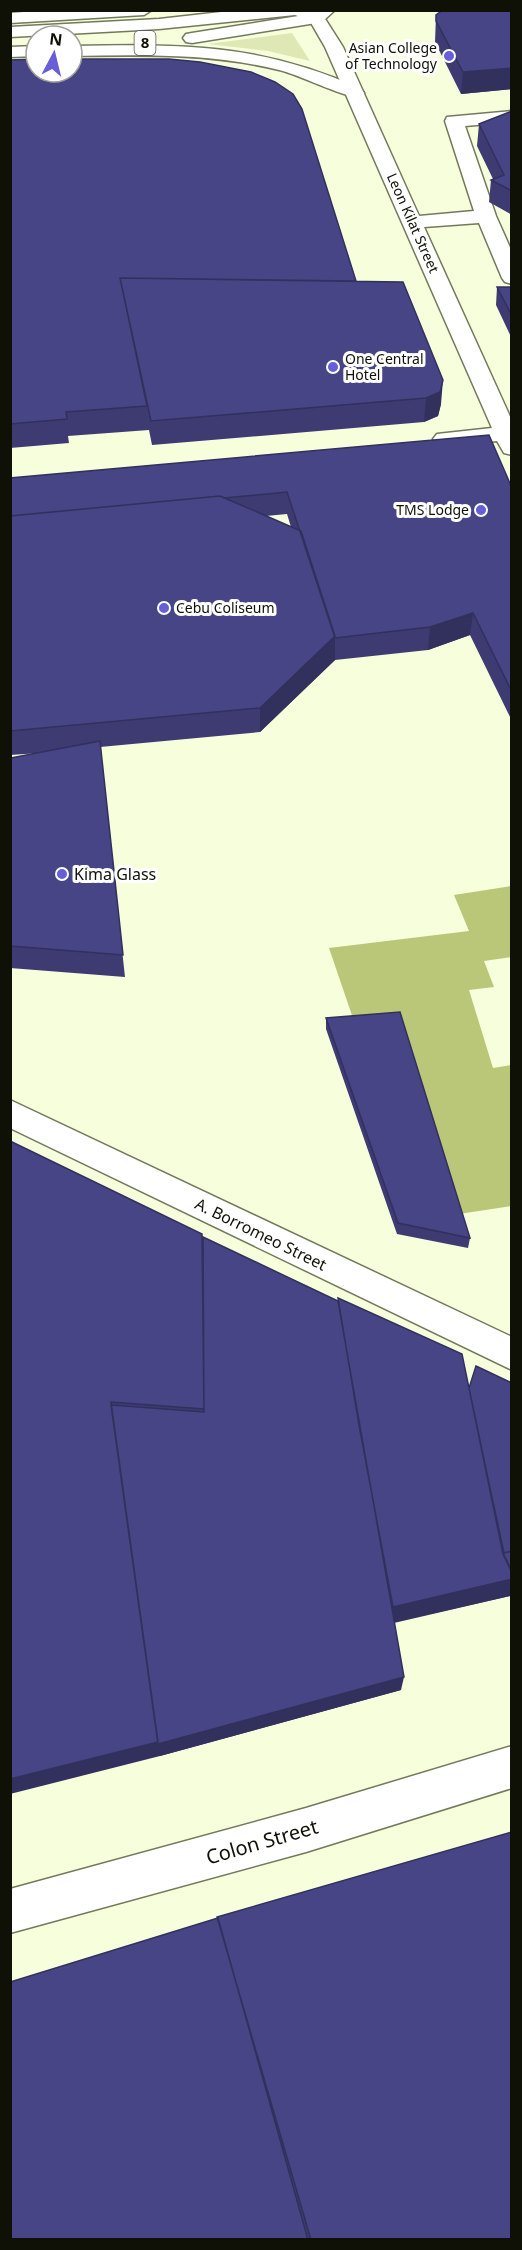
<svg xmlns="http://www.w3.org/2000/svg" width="522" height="2250" font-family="'Noto Sans',sans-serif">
<rect width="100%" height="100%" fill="#f7fedc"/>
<!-- green -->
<path fill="#dfe8b5" d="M292,33L310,61L268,51L207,44Z"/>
<!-- forest -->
<path fill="#bac778" d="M511,886V957L484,961L494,987L469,990L493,1068L511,1065V1206L459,1214L357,1030L329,948L469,931L454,895Z"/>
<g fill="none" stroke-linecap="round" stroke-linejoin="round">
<!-- minor casing -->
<g stroke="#73795b" stroke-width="3">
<path id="minor" d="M239,10H314L322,14L343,47L419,216L474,211L445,121L447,117L512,111V122L465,126L496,216L512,252V284L505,282L502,278L479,223L424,227L512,421V455L504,453L497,441L445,446L437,444L433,439L437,434L492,428L325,47L310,21L295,15L159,29L10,37V27L159,19Z
M10,1100L512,1337V1370L10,1128Z"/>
</g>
<!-- major casing -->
<g stroke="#73795b" stroke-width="3">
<path id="major" d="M50,10H152L144,15L10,23V13Z
M315,10H335L322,22L316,23L192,43L186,42L183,38L186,34L192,33L311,14Z
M36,46V56L10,57V47Z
M72,46C180,44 261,43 361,89L364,93L361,97C349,100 298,74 279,70C211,53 141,55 72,56Z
M512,1746V1788L306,1852L10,1933V1889L306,1808Z"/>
</g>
<!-- minor -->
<use href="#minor" fill="#fff" fill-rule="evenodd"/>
<!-- major -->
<use href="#major" fill="#fff" fill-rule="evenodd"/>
</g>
<!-- wall -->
<path fill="#3d3b72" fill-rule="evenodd" d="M512,10V89L461,94L435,42L436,15Z
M10,60L356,281L441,404L438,416L424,422L152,445L149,430L68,436L69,443L10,448Z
M512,111V215L489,202L491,180L493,179L477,146L479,124Z
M497,287H512V339L496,305Z
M10,478L512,488V721L470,635L428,650L335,660L260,732L100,747L125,977L10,968V758L40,753L10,755ZM287,514L291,527L266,516Z
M326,1018L470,1238L468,1248L397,1234L326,1029Z
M10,1141L203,1237L338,1301V1298L469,1388L512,1383V1600L510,1596L394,1623L401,1690L160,1756Z
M512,1832V2240H10V1982Z"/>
<!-- shaded-wall -->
<path fill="#32305d" d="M512,68V89L461,94L463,72Z
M443,380L441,404L438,416L424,422L426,398Z
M473,613L470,635L428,650L430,627Z
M335,636V660L260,732V708Z
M512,1579V1589L510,1596L391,1623L393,1607Z
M404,1677L401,1690L160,1756L10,1794V1779Z"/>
<!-- building -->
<path fill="#474585" stroke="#32305d" stroke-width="1.5" d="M443,10H512V68L463,72L436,21V15Z
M36,59V72H72V59H169L200,62L251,72L275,82L293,94L302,109L356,281L120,278L147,406L66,412L67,419L10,424V60Z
M512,111V191L491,180L504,175L479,124Z
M120,278L403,282L443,380L440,392L426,398L151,421Z
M497,287H512V316Z
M489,435L512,488V692L473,613L430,627L335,638L287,492L224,498L220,496L10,516V478Z
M220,496L301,531L335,636L260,708L10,731V516Z
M100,741L123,955L10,946V758Z
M400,1012L470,1238L398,1223L326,1018Z
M10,1141L202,1234L204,1409L111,1402L158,1742L10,1779Z
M203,1237L338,1301L404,1677L158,1744L111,1405L204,1412Z
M338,1298L462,1354L503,1554L512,1573V1579L393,1607L359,1425Z
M476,1366L512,1383V1551L504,1553L487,1474L469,1388Z
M512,1551V1571L503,1553Z
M512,1832V2240H311L217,1917Z
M218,1918L308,2240H10V1982Z"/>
<!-- markers -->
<g fill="#685ed7" stroke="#fff" stroke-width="2">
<circle cx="449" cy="56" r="6"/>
<circle cx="333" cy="367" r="6"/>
<circle cx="481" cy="510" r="6"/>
<circle cx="164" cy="608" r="6"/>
<circle cx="62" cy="874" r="6"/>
</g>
<g text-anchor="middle" stroke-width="6" stroke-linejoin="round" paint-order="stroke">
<!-- far-poi labels -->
<g font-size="14" fill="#0f1106" stroke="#fff" text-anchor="end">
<text x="437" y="53">Asian College<tspan x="437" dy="16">of Technology</tspan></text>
<text x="345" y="364" text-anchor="start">One Central<tspan x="345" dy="16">Hotel</tspan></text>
<text x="469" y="515">TMS Lodge</text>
<text x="176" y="613" text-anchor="start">Cebu Coliseum</text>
</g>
<!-- far-street labels -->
<g font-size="14" fill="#0f1106" stroke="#fff">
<text transform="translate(413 223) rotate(66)" y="5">Leon Kilat Street</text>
</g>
<!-- shield labels -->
<rect fill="#fff" stroke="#575851" stroke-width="1.5" x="134.5" y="31" width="21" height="24" rx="4.5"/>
<g font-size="15" font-weight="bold" fill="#0f1106">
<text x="145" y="48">8</text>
</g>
<!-- poi labels -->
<g font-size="16" fill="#0f1106" stroke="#fff" text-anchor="start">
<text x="74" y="880">Kima Glass</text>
</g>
<!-- street labels -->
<g font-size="16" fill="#0f1106" stroke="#fff">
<text transform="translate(261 1234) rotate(26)" y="6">A. Borromeo Street</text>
</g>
<!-- near-street labels -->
<g font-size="20" fill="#0f1106" stroke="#fff">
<text transform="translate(262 1842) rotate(-16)" y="7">Colon Street</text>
</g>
</g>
<!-- border -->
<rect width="522" height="2250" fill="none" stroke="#0f1106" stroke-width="24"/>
<!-- north arrow -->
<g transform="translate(54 54) rotate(7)"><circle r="28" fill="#ffffff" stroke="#9fa09b" stroke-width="1.5"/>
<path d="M0-4.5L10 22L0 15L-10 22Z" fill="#685ed7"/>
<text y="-9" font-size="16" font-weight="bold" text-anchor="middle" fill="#0f1106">N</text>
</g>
</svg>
